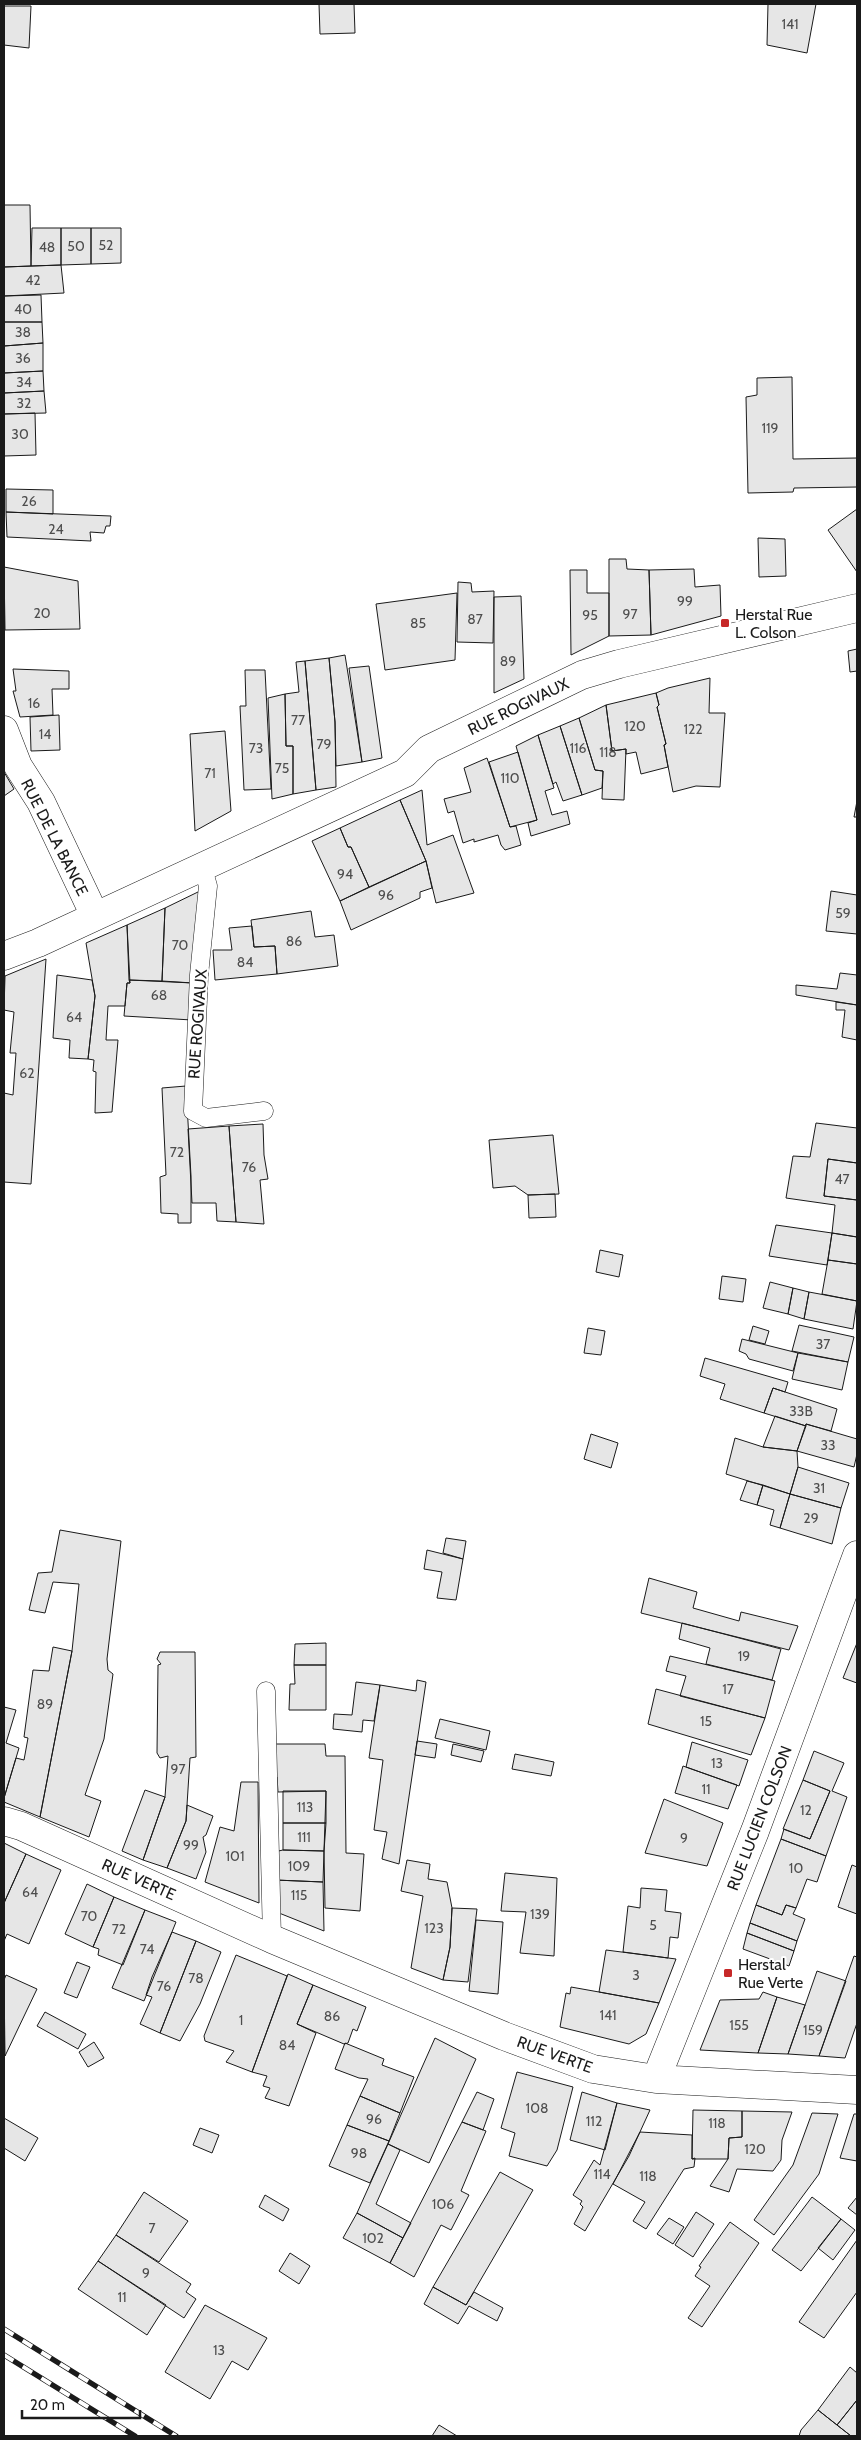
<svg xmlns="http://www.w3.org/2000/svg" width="861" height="2440" font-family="Cabin,sans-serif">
<rect width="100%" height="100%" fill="#fff"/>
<!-- building -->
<path fill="#e6e6e6" stroke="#1a1a1a" d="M319,4H354L355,33L320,34Z
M768,4H816L807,53L767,45Z
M4,6H31L29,48L4,45Z
M4,205H30L31,266L4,267Z
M32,228H61V265L31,266Z
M61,228H91V264L61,265Z
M91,228H121V263L91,264Z
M61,265L64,293L4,296V267Z
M41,295L42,322H4V296Z
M4,322H42L43,343L4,346Z
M43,343V371L4,373V346Z
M43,371L44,391L4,393V373Z
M792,377L793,459L857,458V487L794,488L793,492L748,493L746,397L757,395V378Z
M44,391L46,413L4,414V393Z
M35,413L36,455L4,456V414Z
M6,489L53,490V514L6,512Z
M857,509V572L828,530Z
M6,512L60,514L111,516L110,526H106L104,533L90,532L91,541L7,537Z
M758,538L785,539L786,576L759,577Z
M609,559H626L627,569L649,570L651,635L609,636Z
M4,567L78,581L80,629L5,630Z
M694,569L695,587L720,585L721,616L651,635L649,570Z
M570,570H587V593H609V636L571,655Z
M458,582L471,583L472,592L494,591L493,643L457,642Z
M457,593L455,660L385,670L376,604Z
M521,596L524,679L494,693V597Z
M857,649V671L850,672L848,651Z
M345,655L362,762L336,766L335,722L329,658Z
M329,658L335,722L336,787L316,790L305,661Z
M305,661L316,790L293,794V746H286L285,694L299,692L296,662Z
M369,666L382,758L362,762L349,668Z
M13,669L69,671V689H52L53,715L20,717L13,691H16Z
M245,670H265L271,789L244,790L240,706H246Z
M710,678L709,713H725L720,787L696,786L673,792L664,745L666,744L657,707L659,705L656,693L668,688Z
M656,693L659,705L657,707L666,744L664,745L668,767L641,774L636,752L626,754V749L612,751L606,705Z
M285,694L286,746H293V794L272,799L268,698Z
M606,705L612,751L626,749L624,800L602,799L603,771L595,770L579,718Z
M59,715L60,750L31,751L30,717Z
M579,718L595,770L603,771L602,788L582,795L560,726Z
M560,726L582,795L563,801L556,782L553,784L538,735Z
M225,731L231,811L195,831L190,734Z
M538,735L554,788L545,791L552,815L567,811L570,824L531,836L528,823L537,820L516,746Z
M518,752L537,820L510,827L489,762Z
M487,758L510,827L516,826L521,845L505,850L501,845L498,835L474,842V839L463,843L454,811L448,813L444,799L471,792L464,768Z
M4,772L14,789L4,796Z
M422,790L427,845L453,835L474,893L436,903L426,861L400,800Z
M400,800L426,861L369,887L351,847H348L340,828Z
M857,801V817H854Z
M340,828L348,847H351L369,887L340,901L312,841Z
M426,861L432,888L420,892V898L351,930L340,901Z
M200,891L193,983L162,981L165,908Z
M831,891L857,895V934L826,931Z
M165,908L162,981L129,980L127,925Z
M311,911L315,937L334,935L338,966L277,974L275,946L254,947L251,920Z
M127,925L130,983H127L125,1006H108L106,1040H118L112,1112L95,1113L96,1072L93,1071L94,1060L88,1059L95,996L86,943Z
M252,926L254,947L275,946L277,974L215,980L213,950H232L229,928Z
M46,959L31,1184L4,1182V1093L13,1095L16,1053H10L14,1012L4,1010L5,976Z
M840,973L857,975V1005L796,995V985L837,989Z
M57,975L92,980L95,996L88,1059L69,1058L70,1040L53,1038Z
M129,980L193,983L192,1020L124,1016L127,983H130Z
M836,1002L857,1005V1040L842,1037L845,1010H836Z
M186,1086L191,1176V1223H178V1214L161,1213L160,1177L166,1175L162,1088Z
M816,1123L857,1128V1163L828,1159L824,1196L857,1200V1237L832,1233L835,1205L786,1198L793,1156L810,1157Z
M263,1124L264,1155L268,1179L260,1180L264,1224L236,1222L229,1126Z
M229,1126L236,1222L217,1221L216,1203H192L188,1129Z
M553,1135L559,1194L528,1195L515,1186L493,1188L489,1140Z
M828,1159L857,1163V1200L824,1196Z
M555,1194L556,1217L529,1218L528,1195Z
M776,1225L832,1233L827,1265L769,1256Z
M832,1233L857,1237V1264L828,1260Z
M600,1250L623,1255L619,1277L596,1272Z
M828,1260L857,1264V1301L822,1294Z
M722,1276L746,1279L743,1302L719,1299Z
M770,1282L793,1288L788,1314L763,1308Z
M793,1288L809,1292L804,1319L788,1314Z
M809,1292L857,1301L853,1329L804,1319Z
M799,1325L854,1337L848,1362L792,1351Z
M753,1326L769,1331L765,1344L749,1340Z
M588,1328L605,1331L601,1355L584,1353Z
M742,1339L798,1353L793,1371L749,1359L746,1354L739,1351Z
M798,1353L848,1362L842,1390L792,1379Z
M705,1358L788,1382L785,1392L773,1388L764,1413L720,1399L725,1384L700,1376Z
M773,1388L837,1409L831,1431L806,1424V1426L764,1413Z
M775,1416L806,1426L797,1451L763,1447Z
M806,1424L857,1439V1454L854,1467L797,1451Z
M591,1434L618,1443L611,1468L584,1459Z
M735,1438L763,1447L797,1451L798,1467L790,1494L726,1474Z
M798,1467L849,1483L841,1508L790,1494Z
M747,1481L763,1485L757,1505L740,1500Z
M763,1485L790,1494L780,1528L770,1525L774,1510L757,1505Z
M790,1494L841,1508L832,1544L780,1528Z
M60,1530L121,1541L107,1659L108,1670L113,1674L104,1739L85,1795L101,1801L89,1837L40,1817L72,1651L79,1584L53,1582L45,1613L29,1610L38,1573L52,1572Z
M446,1538L466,1541L463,1559L443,1553Z
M427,1550L463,1559L456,1600L437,1598L442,1572L424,1569Z
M649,1578L697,1592L693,1608L739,1621L741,1612L798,1626L789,1650L641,1613Z
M682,1623L781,1649L772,1680L706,1664L710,1648L679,1639Z
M326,1643V1665H294L295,1644Z
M857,1643V1683L843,1678Z
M53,1647L72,1651L40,1817L4,1802V1798L16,1758L24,1760L28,1738L24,1737L33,1670L49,1671Z
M160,1652H195L196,1757L190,1758L186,1821L167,1868L143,1860L165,1797L168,1756L160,1758L157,1753L158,1665L161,1664L157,1659Z
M670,1656L775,1681L765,1718L680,1696L686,1676L666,1671Z
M294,1665H326V1710H289L290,1684H295Z
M417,1680L426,1682L399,1864L382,1859L387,1832L374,1830L383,1760L369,1758L380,1685L416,1691Z
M356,1682L380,1685L374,1721L363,1720L362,1732L333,1729L334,1714L352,1715Z
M656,1689L765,1718L751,1755L648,1724Z
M4,1707L16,1710L6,1743L19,1748L4,1798Z
M440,1719L490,1731L486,1750L435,1738Z
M417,1741L437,1744L435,1758L415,1755Z
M692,1742L748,1760L739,1786L686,1767Z
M273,1744H325L326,1756H345L346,1853L364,1854L360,1911L325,1908L324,1851L326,1791L278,1792L277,1777H274Z
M453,1744L484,1751L481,1762L451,1755Z
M814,1751L844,1763L832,1791L847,1797L826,1856L781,1839L784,1829L810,1839L830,1791L803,1780Z
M515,1754L554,1762L551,1776L512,1769Z
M683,1766L737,1785L728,1809L675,1793Z
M803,1780L830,1791L810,1839L783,1829Z
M241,1782H258L259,1903L205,1882L220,1827L234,1831Z
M145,1790L165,1797L143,1860L122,1851Z
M283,1791H326V1823H283Z
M664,1799L723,1823L707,1866L645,1853Z
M187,1805L213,1816L206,1835L203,1837L206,1852L196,1879L167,1868L186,1821Z
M283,1823H326L324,1851L283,1850Z
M781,1839L826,1856L817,1882L807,1879L796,1908L786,1905L782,1915L756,1905Z
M4,1843L26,1854L4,1903Z
M283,1850L324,1851L323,1882L275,1880L274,1852Z
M26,1854L61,1870L29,1944L7,1934L4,1941V1903Z
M407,1860L430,1864L428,1879L447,1882L452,1908L450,1947L443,1980L411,1968L423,1896L401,1891Z
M852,1865L857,1867V1914L838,1907Z
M505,1873L557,1878L554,1956L520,1953L526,1912L501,1911Z
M275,1880L323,1882L324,1931L274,1911Z
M87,1884L114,1897L93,1947L65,1934Z
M641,1888L667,1890L665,1911L681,1913L678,1938L670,1937L668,1958L623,1952L628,1906L640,1908Z
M114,1897L145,1910L123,1965L98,1955L99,1949L93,1947Z
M756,1905L782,1915L786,1905L796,1908L793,1914L805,1919L797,1941L750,1923Z
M452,1908L477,1909L468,1982L443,1980L450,1947Z
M145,1910L176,1922L144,2001L112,1988Z
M476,1920L503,1922L498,1994L469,1991Z
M750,1923L797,1941L794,1951L747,1933Z
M172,1932L196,1941L160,2033L140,2024L152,1997L146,1995L152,1977Z
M747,1933L794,1951L789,1966L743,1949Z
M196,1941L221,1952L200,2004L180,2041L160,2033Z
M606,1950L676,1959L659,2003L599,1992Z
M236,1955L287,1976L252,2072L226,2062L234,2051L205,2041L204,2036Z
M854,1956L857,1957V2023L845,2058L819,2056Z
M77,1962L90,1967L77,1998L64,1993Z
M817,1971L846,1981L819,2056L788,2054Z
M288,1974L313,1985L297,2024L316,2033L289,2106L265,2098L270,2088L263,2086L267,2076L252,2072Z
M6,1975L37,1989L5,2056L4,1980Z
M313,1985L366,2007L357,2031L353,2029L348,2043L344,2044L297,2024Z
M571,1987L599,1992L659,2003L646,2034L629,2044L560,2027L566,1993L570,1994Z
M763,1992L777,1997L758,2053L700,2050L720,2000L759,1999Z
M777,1997L805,2005L788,2054L758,2053Z
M45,2012L86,2034L78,2049L37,2026Z
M435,2038L476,2059L429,2163L388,2144Z
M94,2042L104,2058L88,2067L79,2052Z
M345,2043L384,2059L382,2065L414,2077L400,2113L360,2096L368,2079L359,2078L335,2069Z
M517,2072L573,2087L557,2150L547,2166L509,2156L515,2133L501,2128Z
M477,2092L494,2099L483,2130L462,2122Z
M582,2092L617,2103L605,2150L570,2140Z
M360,2096L400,2113L389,2141L347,2125Z
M617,2103L650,2110L629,2156L585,2231L574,2224L583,2207L580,2204L582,2201L573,2195L594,2160L600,2165Z
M693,2110L742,2111V2137L729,2138L728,2159H692Z
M742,2111L792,2112L782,2140L781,2160L773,2171L737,2169L729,2192L710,2186L728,2159L729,2138L742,2137Z
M812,2113L838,2114L819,2174L774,2235L754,2220L793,2165Z
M854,2114H857V2161L840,2158Z
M4,2118L38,2138L25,2161L4,2148Z
M462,2122L486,2131L461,2191L469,2195L451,2230L441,2225L414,2277L390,2263Z
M347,2125L389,2141L370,2183L329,2166Z
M200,2128L219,2135L212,2153L193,2145Z
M640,2132L692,2135V2159L695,2158L694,2167L684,2169L646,2229L633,2221L645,2202L613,2184Z
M388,2144L400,2150L376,2204L411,2223L403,2238L357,2213Z
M500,2172L533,2190L466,2305L433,2287Z
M144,2192L188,2221L159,2262L116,2235Z
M265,2195L289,2209L283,2221L259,2207Z
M812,2197L841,2219L801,2271L772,2250Z
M857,2197V2215L848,2208Z
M696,2212L714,2224L693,2257L675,2245Z
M357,2213L403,2238L390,2263L343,2238Z
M669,2218L684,2227L673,2244L657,2234Z
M841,2219L855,2230L833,2260L818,2248Z
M730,2222L759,2243L702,2327L688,2318L710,2286L695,2276L701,2267L699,2266Z
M116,2235L191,2284L186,2292L196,2299L184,2318L98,2261Z
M857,2240V2292L824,2338L799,2322Z
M290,2253L310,2266L299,2284L279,2271Z
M98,2261L166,2305L147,2335L78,2289Z
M433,2287L466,2305L474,2292L503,2308L497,2321L469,2306L458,2324L424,2304Z
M205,2305L267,2338L248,2370L232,2361L210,2399L165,2372Z
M850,2367L857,2373V2400L837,2425L818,2410Z
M857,2400V2436H851L837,2425Z
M818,2410L837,2425L851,2436H799L801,2430Z
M439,2425L457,2436H432Z"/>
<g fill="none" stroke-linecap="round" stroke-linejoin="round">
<!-- lane casing -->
<g stroke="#1a1a1a" stroke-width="19">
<path id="lane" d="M202,865L208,886L199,975L193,1111L206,1118L264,1111
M266,1691L272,1939"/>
</g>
<!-- street casing -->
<g stroke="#1a1a1a" stroke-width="29">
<path id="street" d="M4,730L18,766L41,802L95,916"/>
</g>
<!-- secondary casing -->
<g stroke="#1a1a1a" stroke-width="29">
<path id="secondary" d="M4,956L38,943L405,773L429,749L582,675L619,664L857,608
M4,1821L21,1826L272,1939L504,2036L593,2069L656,2079L857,2090
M656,2079L755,1831L857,1555"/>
</g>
<!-- lane -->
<use href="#lane" stroke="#fff" stroke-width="18"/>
<!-- street -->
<use href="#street" stroke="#fff" stroke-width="28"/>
<!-- secondary -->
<use href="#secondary" stroke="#fff" stroke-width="28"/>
<!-- rail casing -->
<g stroke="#1a1a1a" stroke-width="5.5">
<path id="rail" d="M4,2329L176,2436
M4,2355L135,2436"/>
</g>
<!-- rail -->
<use href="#rail" stroke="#fff" stroke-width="4" stroke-dasharray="11" stroke-linecap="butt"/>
</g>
<!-- markers -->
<g fill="#c62828" stroke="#fff" stroke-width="2">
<rect x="720" y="618" width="10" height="10" rx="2.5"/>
<rect x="723" y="1968" width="10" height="10" rx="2.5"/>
</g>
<g text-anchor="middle" stroke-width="4" stroke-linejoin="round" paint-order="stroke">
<!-- number labels -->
<g font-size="14" fill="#4d4d4d">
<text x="790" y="29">141</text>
<text x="106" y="250">52</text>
<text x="76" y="251">50</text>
<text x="47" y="252">48</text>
<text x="33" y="285">42</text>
<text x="23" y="314">40</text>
<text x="23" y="337">38</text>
<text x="23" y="363">36</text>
<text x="24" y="387">34</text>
<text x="24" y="408">32</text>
<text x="770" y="433">119</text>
<text x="20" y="439">30</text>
<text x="29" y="506">26</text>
<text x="56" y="534">24</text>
<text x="685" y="606">99</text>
<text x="42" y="618">20</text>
<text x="630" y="619">97</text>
<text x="590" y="620">95</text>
<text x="475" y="624">87</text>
<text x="418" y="628">85</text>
<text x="508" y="666">89</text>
<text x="34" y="708">16</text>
<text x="298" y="725">77</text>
<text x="635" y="731">120</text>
<text x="693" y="734">122</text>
<text x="45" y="739">14</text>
<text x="324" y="749">79</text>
<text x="256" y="753">73</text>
<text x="578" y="753">116</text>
<text x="608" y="757">118</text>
<text x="282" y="773">75</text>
<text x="210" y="778">71</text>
<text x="510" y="783">110</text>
<text x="345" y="879">94</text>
<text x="386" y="900">96</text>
<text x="843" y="918">59</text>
<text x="294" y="946">86</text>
<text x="180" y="950">70</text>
<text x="245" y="967">84</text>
<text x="159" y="1000">68</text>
<text x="74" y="1022">64</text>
<text x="27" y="1078">62</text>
<text x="177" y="1157">72</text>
<text x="249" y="1172">76</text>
<text x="842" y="1184">47</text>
<text x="823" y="1349">37</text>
<text x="801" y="1416">33B</text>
<text x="828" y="1450">33</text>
<text x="819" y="1493">31</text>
<text x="811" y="1523">29</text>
<text x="744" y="1661">19</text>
<text x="728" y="1694">17</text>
<text x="45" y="1709">89</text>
<text x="706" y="1726">15</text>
<text x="717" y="1768">13</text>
<text x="178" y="1774">97</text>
<text x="706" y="1794">11</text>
<text x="305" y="1812">113</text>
<text x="806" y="1815">12</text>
<text x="304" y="1842">111</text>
<text x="684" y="1843">9</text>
<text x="191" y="1850">99</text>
<text x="235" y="1861">101</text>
<text x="299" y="1871">109</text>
<text x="796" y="1873">10</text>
<text x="30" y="1897">64</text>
<text x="299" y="1900">115</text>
<text x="540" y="1919">139</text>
<text x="89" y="1921">70</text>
<text x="653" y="1930">5</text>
<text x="434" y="1933">123</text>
<text x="119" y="1934">72</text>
<text x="147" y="1954">74</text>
<text x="636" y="1980">3</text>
<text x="196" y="1983">78</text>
<text x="164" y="1991">76</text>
<text x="608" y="2020">141</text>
<text x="332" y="2021">86</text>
<text x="241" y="2025">1</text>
<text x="739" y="2030">155</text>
<text x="813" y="2035">159</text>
<text x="287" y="2050">84</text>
<text x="537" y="2113">108</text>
<text x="374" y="2124">96</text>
<text x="594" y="2126">112</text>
<text x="717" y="2128">118</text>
<text x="755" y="2154">120</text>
<text x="359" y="2158">98</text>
<text x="602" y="2179">114</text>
<text x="648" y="2181">118</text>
<text x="443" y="2209">106</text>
<text x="152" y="2233">7</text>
<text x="373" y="2243">102</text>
<text x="146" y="2278">9</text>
<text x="122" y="2302">11</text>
<text x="219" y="2355">13</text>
</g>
<!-- poi labels -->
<g font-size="16" fill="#1a1a1a" stroke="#fff" text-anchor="start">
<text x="735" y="620">Herstal Rue<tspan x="735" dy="18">L. Colson</tspan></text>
<text x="738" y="1970">Herstal<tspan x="738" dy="18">Rue Verte</tspan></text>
</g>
<!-- street labels -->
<g font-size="16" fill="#1a1a1a" stroke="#fff">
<text transform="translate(518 706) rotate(-26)" y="6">RUE ROGIVAUX</text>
<text transform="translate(55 837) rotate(63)" y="6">RUE DE LA BANCE</text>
<text transform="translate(197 1024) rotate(-86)" y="6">RUE ROGIVAUX</text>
<text transform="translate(759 1818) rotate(-69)" y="6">RUE LUCIEN COLSON</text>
<text transform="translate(139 1879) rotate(24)" y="6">RUE VERTE</text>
<text transform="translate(555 2054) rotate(20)" y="6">RUE VERTE</text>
</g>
</g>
<!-- border -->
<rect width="861" height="2440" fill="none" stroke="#1a1a1a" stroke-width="10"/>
<!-- scale -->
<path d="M22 2410v8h118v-8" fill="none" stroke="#1a1a1a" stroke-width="2.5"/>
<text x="30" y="2410" font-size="15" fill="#1a1a1a" stroke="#ffffff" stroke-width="4" paint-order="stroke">20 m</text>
</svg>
